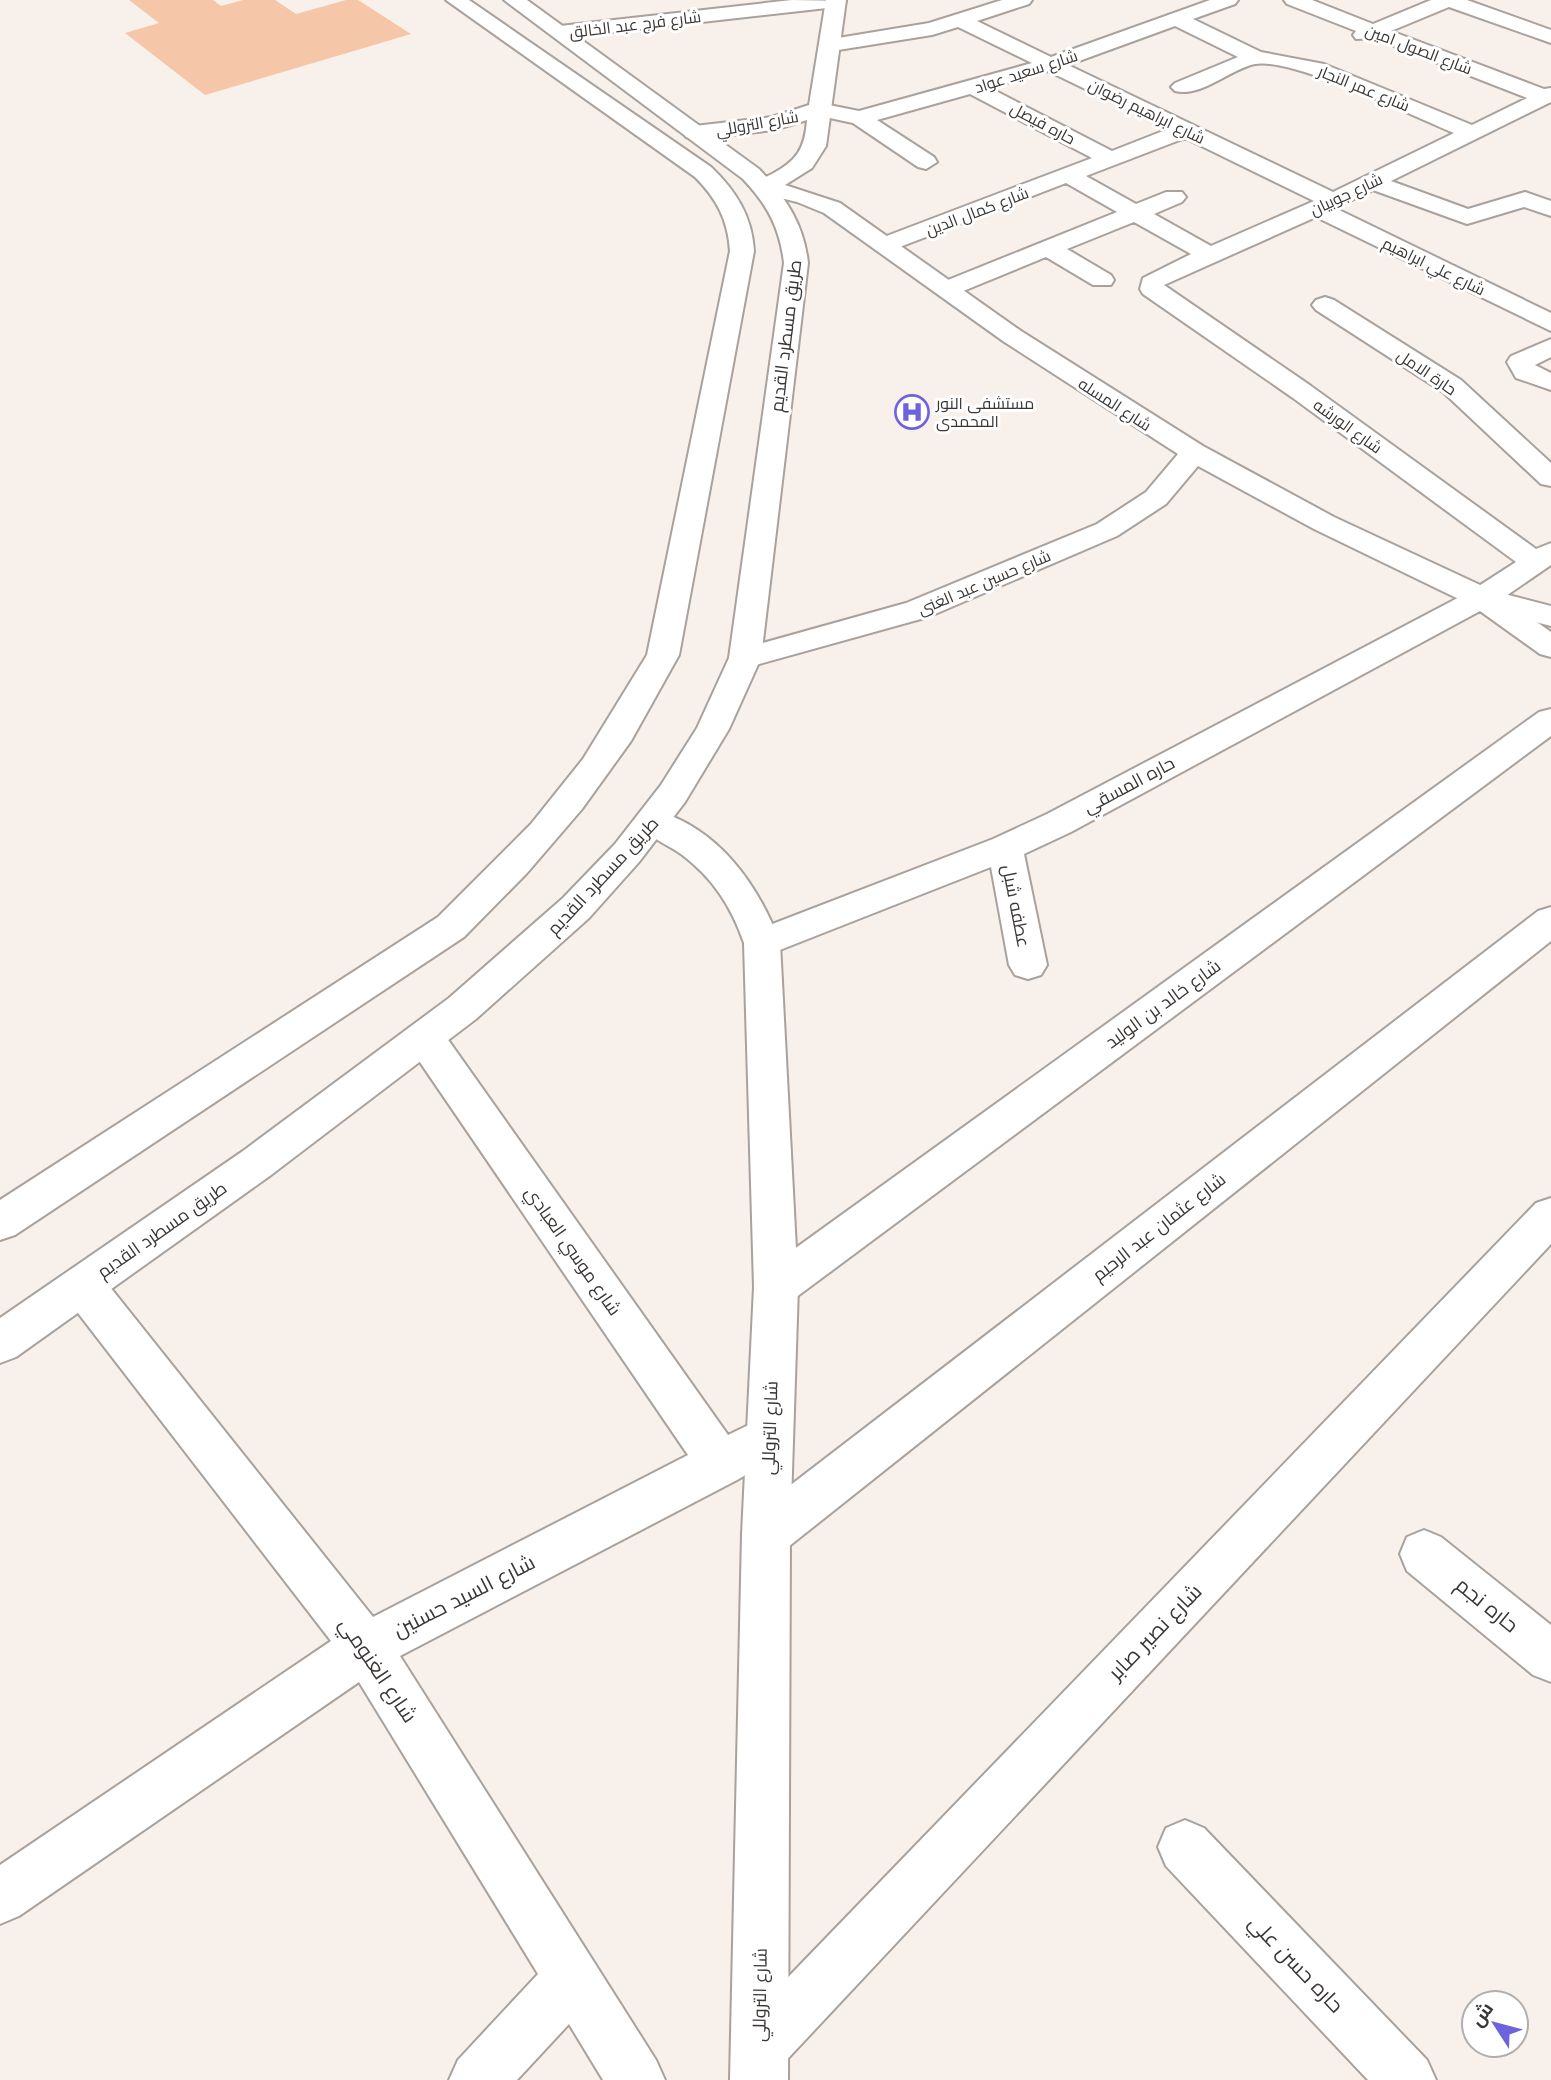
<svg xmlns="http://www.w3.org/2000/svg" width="1551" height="2080" font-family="Helvetica,Cairo,sans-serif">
<rect width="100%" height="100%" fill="#f8f0eb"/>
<!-- building -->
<path fill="#f5c6a8" d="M129,0H213L221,6L243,0H275L296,14L346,0H358L411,34L205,95L125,33L159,23Z"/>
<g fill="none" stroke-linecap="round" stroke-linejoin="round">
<!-- minor casing -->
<g stroke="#a8a19c" stroke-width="4">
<path id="minor" d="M792,0L846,1L836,7L560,38L550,32L560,26Z
M1002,0H1032L1029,4L977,21L1051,57L1210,0H1238L1235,4L1193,19L1261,52L1324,64L1472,125L1527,98L1373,38L1356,39L1353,35L1356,31L1287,4L1284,0H1312L1373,24L1431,0H1467L1551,30V43L1449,7L1391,31L1544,89L1551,88V102L1391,181L1468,209L1525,192L1551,201V216L1524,207L1467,224L1373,190L1335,208L1551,313V331L1316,217L1164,285L1311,386L1536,549L1551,543V565L1503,598L1551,632V657L1540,654L1480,611L1071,832L1024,854L1047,965L1041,975L1028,979L1015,975L1009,965L991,867L762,957L749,953L744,943L749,933L993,839L1047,814L1471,591L1516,562L1293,398L1143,294L1140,289L1143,278L1191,254L1134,222L1067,249L1111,275L1114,280L1111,285H1093L1046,257L956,294H938L935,289L938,284L1117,212L1066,183L892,250H876L872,245L876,240L1092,158L970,94L877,120L934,157L937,162L926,169L918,167L853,123L811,114L808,109L819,103L859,111L1032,63L958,27L932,35L832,51L822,45L832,39L929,23ZM1175,26L1238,57L1175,83L1171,87L1175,91C1201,98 1230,69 1255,64C1292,57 1415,117 1454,133L1333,192L1068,65ZM1048,71L1168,129L1112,151L990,88ZM1185,138L1314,201L1211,246L1154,214L1182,202L1186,197L1182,192H1166L1136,204L1086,176Z
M1325,297L1334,300L1461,380L1551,463V486L1541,484L1443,392L1316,310L1312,305L1316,300Z
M1551,339V357L1535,365L1551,373V390L1516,378L1507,362L1511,356Z
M1551,709V736L791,1301L776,1306L761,1301L754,1287L761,1273L1539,712Z
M1551,907V941L783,1551L766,1557L749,1551L742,1534L749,1517L1538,911Z
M425,1023L439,1027L728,1435L769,1415L785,1422L792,1437L785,1452L737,1480L400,1656L656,2060L665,2080H603L569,2024L517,2080H449L458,2060L538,1974L359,1682L19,1916L0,1924V1865L331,1641L68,1300L62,1286L68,1272L83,1267L98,1272L373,1617L688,1455L411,1049L406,1038L411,1027Z
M1551,1198V1244L779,2068L759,2076L739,2068L731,2048L739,2028L1536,1203Z
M1424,1530L1441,1537L1551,1625V1682L1533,1675L1407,1571L1400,1554L1407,1537Z
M1185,1820L1204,1828L1427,2060L1436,2080H1368L1166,1866L1158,1847L1166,1828Z"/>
</g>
<!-- tertiary casing -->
<g stroke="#a8a19c" stroke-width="4">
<path id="tertiary" d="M826,0H846L826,146L812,168L785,185L840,203L1021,331L1203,446L1334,517L1493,591L1551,606V626L1471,605L1314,529L1198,466L1166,504L1117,536L928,617L745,668L734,665L729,658L734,651L906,603L1097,524L1146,492L1178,454L1003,341L824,213L797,202L756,192L753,187C757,180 764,178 772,174C797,161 805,148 807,120L774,130L694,139L686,137L683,132L686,127L772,117L809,105Z
M655,810C719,829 758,884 780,943L798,1287L790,1534L788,2080H730L742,1534L754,1287L744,943C731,906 713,878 681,854C667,844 647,837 638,822L643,813Z"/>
</g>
<!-- secondary casing -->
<g stroke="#a8a19c" stroke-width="4">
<path id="secondary" d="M446,0H469L711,167C736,191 752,216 754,251L679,655L631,741L582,809L527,873L464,937L15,1235L0,1240V1200L438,917L531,824L583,759L647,655L730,251C728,220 717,199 695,177Z
M504,0H527L759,169C786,197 804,225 808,263L761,658L729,729L685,802L639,862L589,918L476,1019L271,1175L16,1357L0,1363V1318L243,1151L449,998L563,898L615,844L661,785L697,728L729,658L784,263C780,228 767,204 743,179Z"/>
</g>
<!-- minor -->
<use href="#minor" fill="#fff" fill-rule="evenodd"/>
<!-- tertiary -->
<use href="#tertiary" fill="#fff" fill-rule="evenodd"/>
<!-- secondary -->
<use href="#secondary" fill="#fff" fill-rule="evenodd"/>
</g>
<!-- icons -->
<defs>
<g id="hospital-ring" transform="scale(1.75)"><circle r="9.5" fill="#fff" stroke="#6d63dd" stroke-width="1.5"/><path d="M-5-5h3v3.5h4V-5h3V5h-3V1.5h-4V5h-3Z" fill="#6d63dd"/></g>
</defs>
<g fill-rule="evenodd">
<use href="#hospital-ring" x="912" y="412"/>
</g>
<g text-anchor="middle" stroke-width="6" stroke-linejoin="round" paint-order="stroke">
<!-- far-street labels -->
<g font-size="16" fill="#393634" stroke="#fff">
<text transform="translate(635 24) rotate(-7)" y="6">شارع فرج عبد الخالق</text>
<text transform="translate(1419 49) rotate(21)" y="6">شارع الصول امين</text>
<text transform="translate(1026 71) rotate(-18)" y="6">شارع سعيد عواد</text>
<text transform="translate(1364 88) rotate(22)" y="6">شارع عمر النجار</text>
<text transform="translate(1147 111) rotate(26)" y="6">شارع ابراهيم رضوان</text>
<text transform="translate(757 123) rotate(-10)" y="6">شارع التروللي</text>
<text transform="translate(1043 123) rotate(28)" y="6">حاره فيصل</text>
<text transform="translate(1346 194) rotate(-25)" y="6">شارع جوبيان</text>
<text transform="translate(977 211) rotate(-21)" y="6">شارع كمال الدين</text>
<text transform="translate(1434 266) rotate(26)" y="6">شارع علي ابراهيم</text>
<text transform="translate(1427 372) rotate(34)" y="6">حارة الامل</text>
<text transform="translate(1115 404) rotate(33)" y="6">شارع المسله</text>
<text transform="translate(1348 426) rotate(36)" y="6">شارع الورشه</text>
<text transform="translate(984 582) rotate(-23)" y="6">شارع حسين عبد الغنى</text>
</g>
<!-- far-poi labels -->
<g font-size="16" fill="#393634" stroke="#fff" text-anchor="start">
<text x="936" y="409">مستشفى النور<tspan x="936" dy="18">المحمدى</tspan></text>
</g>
<!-- street labels -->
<g font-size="18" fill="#393634" stroke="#fff">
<text transform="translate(786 336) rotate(-83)" y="6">طريق مسطرد القديم</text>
<text transform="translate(1129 785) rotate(-28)" y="6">حاره المسقي</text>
<text transform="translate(603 876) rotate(-47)" y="6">طريق مسطرد القديم</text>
<text transform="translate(1016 906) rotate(79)" y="6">عطفه شبل</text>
<text transform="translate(1163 1004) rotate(-36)" y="6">شارع خالد بن الوليد</text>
<text transform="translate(1159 1227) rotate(-38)" y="6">شارع عثمان عبد الرحيم</text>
<text transform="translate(162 1230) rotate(-35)" y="6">طريق مسطرد القديم</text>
<text transform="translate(573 1251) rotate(55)" y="6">شارع موسي العبادي</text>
<text transform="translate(770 1428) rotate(-88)" y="6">شارع التروللي</text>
<text transform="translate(760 1995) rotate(-89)" y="6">شارع التروللي</text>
</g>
<!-- near-street labels -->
<g font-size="21" fill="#393634" stroke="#fff">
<text transform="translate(464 1596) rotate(-27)" y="7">شارع السيد حسنين</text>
<text transform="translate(1487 1605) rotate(39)" y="7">حاره نجم</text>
<text transform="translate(1155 1632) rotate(-46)" y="7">شارع نصير صابر</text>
<text transform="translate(378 1670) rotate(56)" y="7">شارع الغنومي</text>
<text transform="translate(1296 1964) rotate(46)" y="7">حاره حسن علي</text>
</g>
</g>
<!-- north arrow -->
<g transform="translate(1495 2024) rotate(306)"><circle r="33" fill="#ffffff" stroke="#b0afae" stroke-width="2"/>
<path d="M0-5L12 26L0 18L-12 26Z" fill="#6d63dd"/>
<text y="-10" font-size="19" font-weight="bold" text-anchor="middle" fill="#393634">ش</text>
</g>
</svg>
